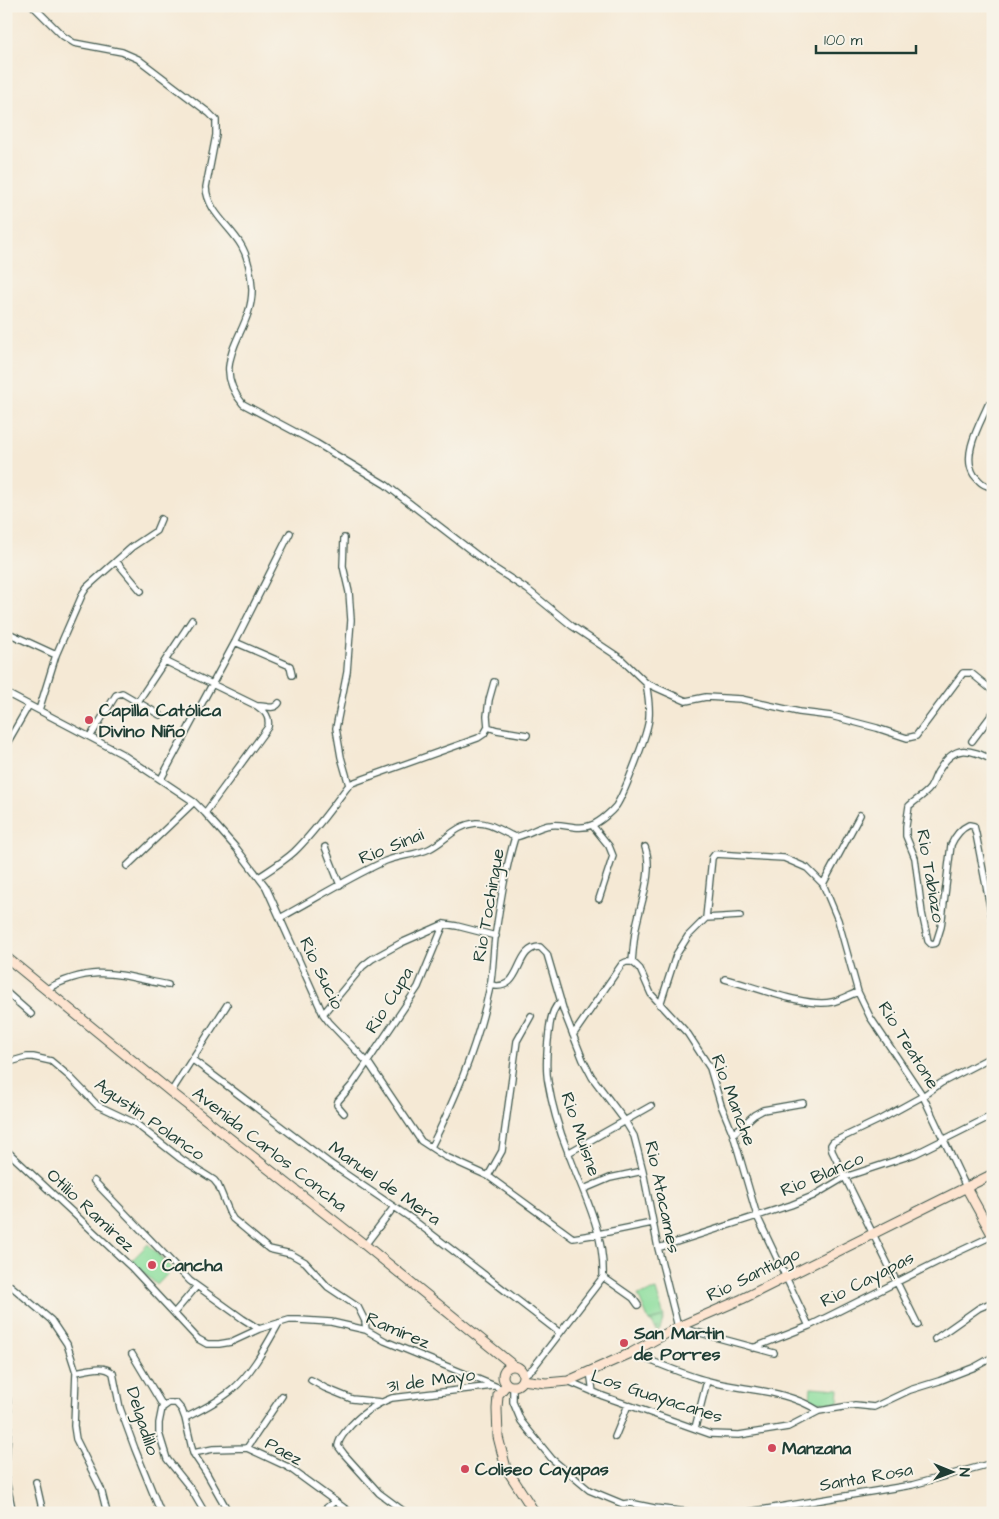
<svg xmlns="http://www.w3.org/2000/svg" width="999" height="1519" font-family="'Architects Daughter',sans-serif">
<defs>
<pattern id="grass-dots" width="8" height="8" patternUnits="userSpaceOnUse" patternTransform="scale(1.25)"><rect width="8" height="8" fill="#8dde9e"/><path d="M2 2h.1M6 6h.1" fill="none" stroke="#79bf89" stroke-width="1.8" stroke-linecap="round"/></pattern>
</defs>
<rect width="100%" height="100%" fill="#f7f3e8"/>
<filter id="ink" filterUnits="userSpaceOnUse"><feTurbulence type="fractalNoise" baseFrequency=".02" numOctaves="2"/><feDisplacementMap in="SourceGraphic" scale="10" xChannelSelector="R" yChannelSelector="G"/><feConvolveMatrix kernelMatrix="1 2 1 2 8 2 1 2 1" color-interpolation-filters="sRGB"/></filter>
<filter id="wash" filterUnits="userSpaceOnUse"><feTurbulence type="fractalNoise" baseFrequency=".0096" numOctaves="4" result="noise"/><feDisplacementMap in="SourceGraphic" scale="20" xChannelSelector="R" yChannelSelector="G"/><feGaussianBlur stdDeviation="1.12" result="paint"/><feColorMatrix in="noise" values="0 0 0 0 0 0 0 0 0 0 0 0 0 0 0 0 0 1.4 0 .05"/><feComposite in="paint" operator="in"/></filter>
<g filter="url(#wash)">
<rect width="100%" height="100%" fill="#f5e9d5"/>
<!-- grass -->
<path fill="url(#grass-dots)" stroke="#568e69" d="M664,1317L660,1329L657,1331L652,1323L649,1321Z"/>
<!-- pitch -->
<path fill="#8dde9e" stroke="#568e69" d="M148,1244L172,1269L157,1285L131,1261Z
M656,1290L664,1317L649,1321L638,1295Z
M811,1387L839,1389L838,1403L810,1401Z"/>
</g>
<g filter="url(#ink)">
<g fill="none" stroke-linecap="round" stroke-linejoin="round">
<!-- street casing -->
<g stroke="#3f574c" stroke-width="8">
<path id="street" d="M33,6L63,36L74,43L122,52L138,59L209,113L216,120V135L206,187C207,211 230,226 241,245C249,258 251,274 252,289C253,333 206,360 243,404L316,443L386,485L491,566L528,590L572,626L620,658L646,683L657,688L686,701L706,697L741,699L799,712L831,716L877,728L907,738L916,736L963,673H971L993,691
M988,405C980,424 961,455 974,475C980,482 983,486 993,487
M344,538L343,566L349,592L351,620L347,672L336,728L341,757L349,785
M116,561L141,591
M6,632L56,655
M235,642L290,666L292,675
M165,661L257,706C265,712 270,716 268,727L205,813
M6,693L122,754L194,802L205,813L237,849L266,887L323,1014L329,1022L370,1065L421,1141L444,1156L488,1176L573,1238L598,1234L652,1223
M137,703L192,620
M258,706C266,705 273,711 279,703
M39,710L56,655L83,593L87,587L132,547L156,531L161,519
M488,727L497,730L527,735
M90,737L116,695L122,693L160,715
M972,741L993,713
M6,745L29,705
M993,760C969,749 955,743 939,770C935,775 934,782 930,788C925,795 915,800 909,806L906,826V836L915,858L922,913L928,941L931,944L936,943L941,927L951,845C955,836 960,829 969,825L974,826L976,834L993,922
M161,779L235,642L290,533
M592,825L609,846L613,856L599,899
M325,847L340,885
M127,866L194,802
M259,877C271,869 283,862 294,852C315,832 331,808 349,785L352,783L478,738L484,734L488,727L487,716L489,700L494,682
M823,884L860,815
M280,918C313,900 347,879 381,863C396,855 414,856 429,849C446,841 455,825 476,823C490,822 502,832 515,837
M706,918L740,916
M632,962C633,950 634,938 636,927C641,902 654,871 645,847
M725,979C753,986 806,1008 832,1002C841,1000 850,995 858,992
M490,985C524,993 513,947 540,947L547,954L564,1012L583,1060L592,1077L625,1121L634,1136L643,1171L658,1248L678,1327L774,1353
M45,990C94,963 118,975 168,985
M6,992L31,1014
M660,1005L676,955L688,936L706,918L712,858L715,854L784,858L807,868L823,884L838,920L858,992L870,1017L923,1096L966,1187
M323,1014L363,966L372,959L401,943L444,924L457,926L496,936
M573,1035L622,964L626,962H632L636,965L640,969L651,994L688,1034L710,1068L721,1105L733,1134L757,1216L809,1326
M193,1060L328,1162L412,1219L560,1333
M6,1063L27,1057H33L51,1061L70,1077L97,1105L135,1123L181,1159L214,1180L218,1185L230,1214L233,1219L269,1249L291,1254L305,1262L328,1287L358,1307L365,1321L366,1330
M171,1092L227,1005
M344,1113L337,1105L338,1101L352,1085L418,987L444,924
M733,1134L754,1115L763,1110L803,1103
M431,1147C457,1096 478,1043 490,987C493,971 493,954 495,938C500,904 505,870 515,837C528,835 538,826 551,825C564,823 578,831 592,825C600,822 611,812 616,806C624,794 649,731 649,717C650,705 648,694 646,683
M6,1150L131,1267L198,1339L207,1344H219L231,1342L259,1329L289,1320H299L331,1322L366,1330L385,1341L502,1389
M568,1153L651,1106
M488,1176L502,1151L517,1041L531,1016
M94,1181L190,1281L243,1319L259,1329
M584,1189L610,1178L643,1171
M365,1245L394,1207
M658,1248L791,1205L813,1196L845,1177L915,1154L993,1115
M603,1277L633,1298L638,1305
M6,1285L11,1286L51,1320L67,1344L76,1372L74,1426L76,1439L101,1489L107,1513
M174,1313L197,1286
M918,1325L832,1151L831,1145L833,1142L881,1119L923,1096L941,1083L993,1056
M935,1339L979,1308L993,1302
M753,1348L809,1326L945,1258L992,1236L993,1237
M631,1353C656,1362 683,1375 708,1381C747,1391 785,1389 819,1411
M132,1354L163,1406
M590,1371L593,1392
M76,1372C87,1370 104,1364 113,1373L120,1408L135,1449L161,1513
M523,1376L533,1368L603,1277C605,1232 583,1193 568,1152C559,1130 552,1106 548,1082C545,1066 547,1048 549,1032C550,1021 552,1008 561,1001
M311,1380L325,1388L352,1399L381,1402
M568,1381L603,1396L710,1434L739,1435L788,1427L819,1411L855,1405L874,1407L910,1390L939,1381L975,1367L993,1357
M6,1386L9,1417L6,1462
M513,1386V1402L521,1421L552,1459L589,1490L623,1504L630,1503L654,1508L697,1513
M185,1418C201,1410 218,1402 232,1390C252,1373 266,1346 279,1323
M695,1428L707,1381
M615,1437L628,1405
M247,1448L282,1396
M193,1453L213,1449L247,1448L288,1467L351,1513
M6,1480L13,1513
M36,1482L43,1513
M205,1513L191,1489L167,1459L159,1433V1423L162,1408L169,1403H176L182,1410L185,1418L193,1453L207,1474L229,1513
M320,1513L335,1501
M406,1513L379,1493L344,1454L338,1446C339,1439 342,1436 346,1431C359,1415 373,1405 392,1398L493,1386
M742,1513L912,1485L993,1463"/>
</g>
<!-- secondary casing -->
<g stroke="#3f574c" stroke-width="11">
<path id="secondary" d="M6,957L171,1092L365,1245L514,1366
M966,1187L993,1236
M503 1376a10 10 0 1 1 20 0a10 10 0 1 1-20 0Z
M522,1380L546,1383L568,1381L631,1353L678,1327L742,1299L993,1174
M507,1384L498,1395L497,1409L498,1437L506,1468L535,1513"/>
</g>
<!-- street -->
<use href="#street" stroke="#fff" stroke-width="5.5"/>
<!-- secondary -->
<use href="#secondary" stroke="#fde4d0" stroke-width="9"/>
</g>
</g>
<!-- markers -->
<g fill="#d1495b" stroke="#f7f3e8" stroke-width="2">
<circle cx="89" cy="720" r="5"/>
<circle cx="152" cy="1265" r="5"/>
<circle cx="624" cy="1343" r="5"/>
<circle cx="772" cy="1448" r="5"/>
<circle cx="465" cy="1469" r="5"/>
</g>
<g text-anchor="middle" stroke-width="4" stroke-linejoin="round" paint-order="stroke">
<!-- poi labels -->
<g font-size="18" font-weight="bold" fill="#1f3d34" stroke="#f7f3e8" text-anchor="start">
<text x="99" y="716">Capilla Católica<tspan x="99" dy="21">Divino Niño</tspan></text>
<text x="162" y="1271">Cancha</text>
<text x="634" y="1339">San Martin<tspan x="634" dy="21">de Porres</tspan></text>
<text x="782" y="1454">Manzana</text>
<text x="475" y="1475">Coliseo Cayapas</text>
</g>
<!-- street labels -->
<g font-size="18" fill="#1f3d34" stroke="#f7f3e8">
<text transform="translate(391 846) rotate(-22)" y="6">Rio Sinai</text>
<text transform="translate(931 876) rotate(80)" y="6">Rio Tabiazo</text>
<text transform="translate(488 905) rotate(-80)" y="6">Rio Tochingue</text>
<text transform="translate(322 973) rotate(64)" y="6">Rio Sucio</text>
<text transform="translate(389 1000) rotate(-58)" y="6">Rio Cupa</text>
<text transform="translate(909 1045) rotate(58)" y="6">Rio Teatone</text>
<text transform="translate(734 1100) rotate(69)" y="6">Rio Manche</text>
<text transform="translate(150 1119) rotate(35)" y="6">Agustin Polanco</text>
<text transform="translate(581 1134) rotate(71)" y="6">Rio Muisne</text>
<text transform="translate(270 1149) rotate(38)" y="6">Avenida Carlos Concha</text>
<text transform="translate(822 1174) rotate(-23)" y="6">Rio Blanco</text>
<text transform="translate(385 1183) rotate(35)" y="6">Manuel de Mera</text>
<text transform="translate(663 1197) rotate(78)" y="6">Rio Atacames</text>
<text transform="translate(91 1210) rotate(43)" y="6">Otilio Ramirez</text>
<text transform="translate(753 1274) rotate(-26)" y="6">Rio Santiago</text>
<text transform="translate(867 1279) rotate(-27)" y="6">Rio Cayapas</text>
<text transform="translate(398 1330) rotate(23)" y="6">Ramírez</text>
<text transform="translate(431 1380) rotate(-8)" y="6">31 de Mayo</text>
<text transform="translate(657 1396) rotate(18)" y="6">Los Guayacanes</text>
<text transform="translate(143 1421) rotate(72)" y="6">Delgadillo</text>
<text transform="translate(284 1451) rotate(29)" y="6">Paez</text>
<text transform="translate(866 1477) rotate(-10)" y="6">Santa Rosa</text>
</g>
</g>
<!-- margin -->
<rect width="999" height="1519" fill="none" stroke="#f7f3e8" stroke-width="25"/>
<!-- north arrow -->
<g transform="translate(952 1472) rotate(91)" stroke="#f7f3e8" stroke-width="4" paint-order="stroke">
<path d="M0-4L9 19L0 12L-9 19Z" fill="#1f3d34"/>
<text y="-8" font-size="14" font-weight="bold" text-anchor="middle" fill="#1f3d34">N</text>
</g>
<!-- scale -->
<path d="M816 45v8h100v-8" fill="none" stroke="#1f3d34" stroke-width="2.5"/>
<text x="824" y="45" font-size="15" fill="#1f3d34" stroke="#f7f3e8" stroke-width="4" paint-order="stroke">100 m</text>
</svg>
